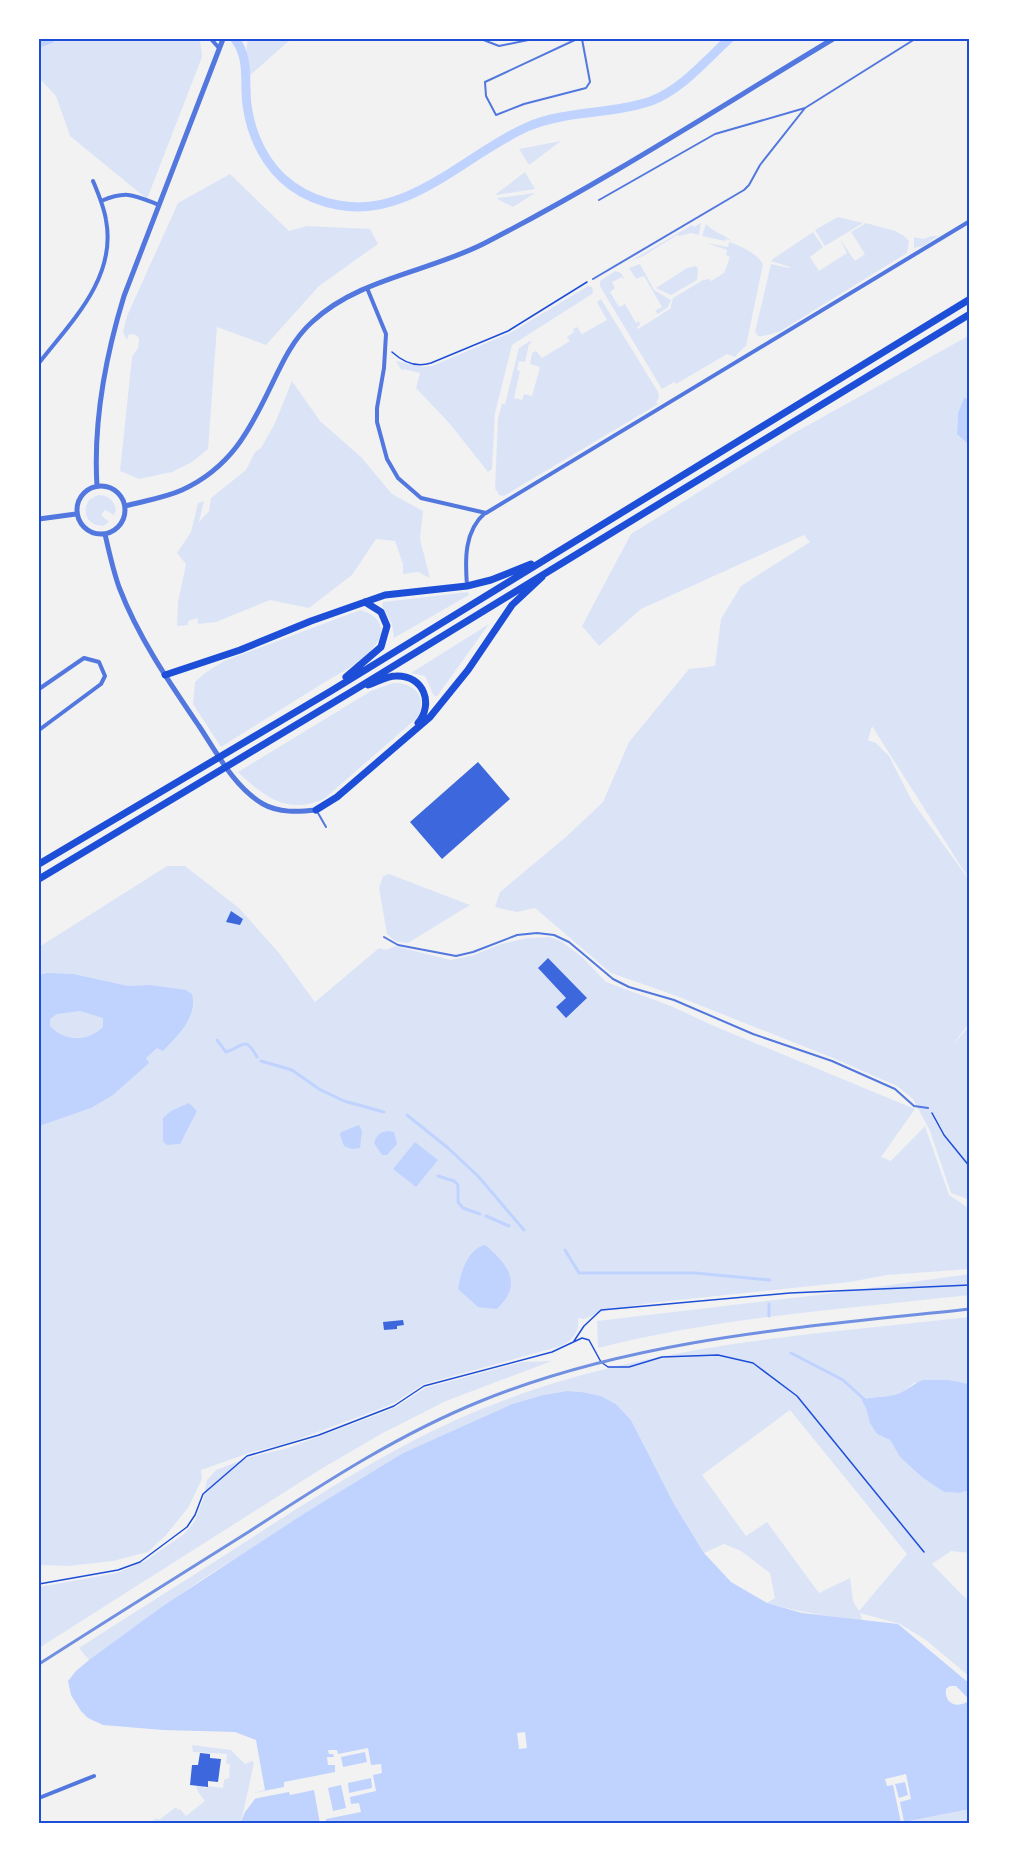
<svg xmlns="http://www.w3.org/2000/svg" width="1009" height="1863" font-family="'Fira Sans',sans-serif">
<rect width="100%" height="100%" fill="#f2f2f2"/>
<!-- green -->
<path fill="#dbe4f7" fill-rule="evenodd" d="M39,39H200L202,57L147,199L70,136L56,96L39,78Z
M248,39H291L247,78C248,64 245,52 248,39Z
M561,141L529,165L519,149Z
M525,172L535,189L496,195V194Z
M230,174L289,231L307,226L370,229L378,244L319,286L266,345L217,327L208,449L192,462L172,472L139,479L120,471L132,357L138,348L139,338L136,335L129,334L127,340L123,332L127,316L178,203Z
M535,193L513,207L497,199L498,198Z
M838,217L863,223L825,246L815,230Z
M701,223L699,235L691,233L679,236L677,235L645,255L629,262L692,225L694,227Z
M866,223L895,231L904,236L909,241L907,253L779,332C771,333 765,337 758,336L755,332L771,264L789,268L790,267L771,261L773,259L813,232L823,247L810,257L819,271L847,253L840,239L855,261L865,254L851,232L841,238Z
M706,224C712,231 724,235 732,241L726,239L725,241L702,236Z
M932,236H938L923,246L914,248V237L923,239Z
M729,242C740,245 757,254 763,264L746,346L737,354L736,357L727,354L676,384L674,382L662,389L607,298L600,286V281L615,271L621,273L626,282L622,277L612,282L615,288L610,292L619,307L625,304L636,323L639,321L640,325L637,327L638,329L670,309L673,298L703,280L709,279L711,281L724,273L730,257L726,255L727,250L706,243L728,247Z
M640,264L654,290L671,300L668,307L658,314L655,311L662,307L644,276L636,279L629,268Z
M696,266L698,269L697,280L671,295L656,288L687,268Z
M588,286L592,287L593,291L592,294L512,345L495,413L492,469L488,472L450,424L416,388L420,373L403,369L402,371L396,361L423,367L432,366L510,333Z
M601,299L658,392L659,398L656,402L658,404L504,496L499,495L495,488L498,418L502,404H505L519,348L530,341L532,343L529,344L525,362L519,361L517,370L520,371L514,398L522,400L524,394L532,396L540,367L530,364L532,353L536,351L542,358L570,341L567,337L574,332L573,329L577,327L582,334L607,320L597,302Z
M970,335V399H964L958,413L957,433L970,446V1022L952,1046L970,1025V1200L951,1193L930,1131L913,1099L897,1086L833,1058L674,995L611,973L535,908L517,912L495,907L500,892L567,836L603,802L629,742L689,669L715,666L721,619L741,586L810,542L804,535L641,609L599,646L582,626L631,534L794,433ZM872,726L969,879V880L912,801L889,756L876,743L868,740Z
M292,381L320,421L361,457L392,494L423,511L420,539L430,578L418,572L403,574V564L395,541L376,539L352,575L309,608L270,600L216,622L198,624V618L188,621V625L177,626L178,602L186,564L177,553L191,532L198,503L204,501L199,522L209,511L211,498L246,470L255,452L261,448L275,423Z
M98,495C108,495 114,500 116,510L114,515L105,510L101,515L109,522L103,526C88,526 81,513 89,500Z
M468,592L469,595L394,638L392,624L382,606L383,602Z
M360,610C377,614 388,627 376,644C364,662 338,674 320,685C287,706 254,726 221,747L193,704L195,682L205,673L224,661Z
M489,624L438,695L435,697L433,694L425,676L411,673Z
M393,683C414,682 429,697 417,718L324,799C288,815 264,797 238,772L371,691Z
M167,866H185L239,908L279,953L315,1002L379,948L386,950L395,946L451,960L474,955L501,944L527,938L549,937L561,941L582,957L606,982L671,1006L714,1026L915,1109L881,1157L891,1161L925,1126L949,1195L970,1209V1269L887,1275L850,1282L650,1303L604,1311L584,1319L578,1318C580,1331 573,1340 561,1346L424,1384L394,1403L377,1410L288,1443L249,1453L201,1470L202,1479L188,1508L166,1535L148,1552L113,1561L68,1566L39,1565V947Z
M389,874L470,905L408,943L395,941L387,934L379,888L383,876Z
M970,1274V1295C845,1309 720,1317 598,1348L597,1321L818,1295Z
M970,1317V1384L949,1380L914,1383L903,1392L890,1396L866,1398L868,1416L877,1434L890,1440L900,1457L944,1492L959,1493L970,1490V1553L951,1551L932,1564L970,1603V1677L926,1640L900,1624L860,1613L862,1620C828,1617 800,1612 767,1603L775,1598L770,1573L741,1551L724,1544L704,1553L674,1504L631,1420L616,1404L601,1396L582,1392L567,1391L543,1395L512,1404L403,1453L201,1580L89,1660L79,1648C139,1609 199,1572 259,1533C331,1487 404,1440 484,1408C640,1345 805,1335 970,1317ZM790,1410L907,1554L859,1611L853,1601L850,1578L819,1593L767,1522L746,1536L702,1475Z
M552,1361L446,1401L381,1434L321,1469L39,1648V1587L117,1573L145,1561L184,1534L194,1522L203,1500L207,1480L216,1470L250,1457L288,1448L379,1414L396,1407L425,1388L522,1362Z
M192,1745L231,1750L245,1764L252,1761L254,1763C249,1785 246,1803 240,1824H148L157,1818L159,1820L176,1807L178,1810L180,1809L186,1816L205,1801L198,1792L196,1785L204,1786V1789L208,1786L223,1788L224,1780L229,1778L230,1765L226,1763L227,1754L193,1752Z
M970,1809V1824H894Z"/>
<!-- water -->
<path fill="#bfd3fe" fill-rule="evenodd" d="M964,398L970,399V446L957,434L958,413Z
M47,973L73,974L128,986L150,985L186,990L192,994C198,1017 178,1035 163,1051L157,1048L146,1058L149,1063L113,1095L91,1108L39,1126V1087L41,1083V1077L39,1075V975ZM80,1011L103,1018V1027C88,1042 65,1042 50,1026V1019L57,1014Z
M189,1103L197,1111L180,1144L167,1145L163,1141V1118L171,1111Z
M359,1125L362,1131L360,1148L352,1149L344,1146L340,1135L341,1132Z
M389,1131L394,1132L397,1144L387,1155H382L374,1143C377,1134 380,1132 389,1131Z
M415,1142L438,1160L416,1187L393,1169Z
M485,1245C509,1265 523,1284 497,1309L478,1307L458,1289C460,1274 468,1248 485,1245Z
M923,1380H949L970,1384V1490L959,1493L944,1492L922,1477L900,1457L890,1440L877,1434L870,1423L866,1408L862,1401L864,1399C876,1396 890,1398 902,1392C910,1388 915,1383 923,1380Z
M567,1391L582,1392L601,1396L616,1404L631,1420L674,1504L704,1553L731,1582L767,1603L802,1613L898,1624L970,1684V1809L894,1824H240L245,1812L255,1799L254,1793L265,1790L256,1740L235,1732L163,1730L103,1725L88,1718L81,1711L71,1695L68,1681L76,1671L89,1660L163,1606L302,1515L403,1453L512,1404L543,1395ZM950,1686H956L968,1698L967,1702C955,1709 944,1702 946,1689Z"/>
<!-- pier -->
<path fill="#f2f2f2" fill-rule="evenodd" d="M525,1732L527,1748L519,1749L517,1733Z
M368,1748L371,1765L381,1764L382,1773L373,1775L376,1791L350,1797L351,1804L359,1803L361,1812L326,1819V1824H320L314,1790L290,1795L289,1792L253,1799L252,1793L284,1787V1782L335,1772V1765H328L327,1757H334L333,1754H329L328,1750H337L338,1754ZM365,1752L367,1762L343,1767L341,1757ZM371,1778L372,1788L349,1793L348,1783ZM341,1785L346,1808L333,1811L328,1788Z
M906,1774L911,1799L900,1802L904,1822L901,1823L893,1785L887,1786L885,1779ZM905,1782L908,1795L899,1798L895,1784Z"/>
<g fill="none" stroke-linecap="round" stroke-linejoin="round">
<!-- stream -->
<path stroke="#bfd3fe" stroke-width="3" d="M217,1040L226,1052C244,1047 244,1034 257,1057
M261,1061L292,1070L319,1089L344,1101L384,1112
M407,1115L448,1148L478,1176L524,1230
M438,1176L454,1181L458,1185V1202L463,1208L480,1214
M486,1216L509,1226
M565,1250L579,1273H695L770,1280
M769,1316V1304
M791,1353L843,1380L865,1400"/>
<!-- canal -->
<path stroke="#bfd3fe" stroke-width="9" d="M235,39C250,59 244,81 247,105C251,136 266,167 292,186C306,196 321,202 338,205C409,219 466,154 527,127C566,110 611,115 651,101C682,89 705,61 729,39
M39,43L50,39"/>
</g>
<!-- building -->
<path fill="#3d67dc" d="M478,762L510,799L442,859L410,822Z
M231,911L243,919L240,925L226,922Z
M548,958L587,998L566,1018L556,1007L566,998L538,968Z
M403,1320L404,1325L397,1326V1329L384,1330L383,1322Z
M200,1753L210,1754V1758L221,1759L218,1782L208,1781V1787L190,1785L192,1765H198Z"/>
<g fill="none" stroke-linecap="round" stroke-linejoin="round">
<!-- path -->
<path stroke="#1d4ed8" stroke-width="1.5" d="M392,352C403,362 416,368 431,363L508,331L587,282
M932,1113L944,1135L970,1167
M574,1341L584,1326L601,1310L790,1293L970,1285
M970,1542V1559
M39,1584L118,1570L140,1562L187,1527L195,1515L203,1494L247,1456L319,1435L394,1406L424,1386L552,1352L582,1338L589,1340L601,1362L608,1367H629L662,1357L718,1355L753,1363L797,1396L924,1552"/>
<!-- service -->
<path stroke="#5277de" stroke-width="2" d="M481,39L499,46L533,39
M577,39L485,82L486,96L496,115L524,104L586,88L590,82L582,39
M599,200L715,134L805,108L915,39
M593,279L744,190L749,185L760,165L805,108
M318,813L326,827
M384,937L398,945L456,956L473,952L517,935L537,933L554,935L569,942L613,979L629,987L674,1000L753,1034L832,1061L895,1089L914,1106L928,1108"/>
<!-- minor -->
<path stroke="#5277de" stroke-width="4" d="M211,39L219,48
M101,201C127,190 134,195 159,205
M367,288L386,334L384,368L377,408V422L387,459L398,478L421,498L486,513L970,221
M39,363C71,322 117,278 106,220C104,207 98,193 93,181
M467,586C465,560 464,531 485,513
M39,689L84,658L99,662L105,676L101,684L39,730
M39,1798L94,1776"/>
<!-- tertiary -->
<path stroke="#5277de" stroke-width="5" d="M77 510a24 24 0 1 1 48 0a24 24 0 1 1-48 0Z
M97,486C93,421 105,358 124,296L223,39
M125,506C144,501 164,498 182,490C230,468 249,432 271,386C282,363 293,339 312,322C359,278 429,272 485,243C604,182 718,108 833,39
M39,519L76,514
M105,534C109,552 113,570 119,587C138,637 169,682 199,726C217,753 234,787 263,804C279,813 298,812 316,810"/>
<!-- trunk -->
<path stroke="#1d4ed8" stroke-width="7" d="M165,675L240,650L311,621L385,595L467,586L491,580L531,564
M346,677L381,647L387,626L381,612L365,602
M368,685C377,682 387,676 396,676C424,675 434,704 418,723
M316,810L337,797L430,717L468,670L512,605L542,577
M39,864L331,691L970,299
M39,879L356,689L970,314"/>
<!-- rail -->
<path stroke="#7290e2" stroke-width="3" d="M39,1664C109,1619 180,1575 250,1531C324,1483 399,1434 481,1401C637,1338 805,1327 970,1309"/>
</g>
<!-- border -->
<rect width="1009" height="1863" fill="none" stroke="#ffffff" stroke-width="81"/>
<rect x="40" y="40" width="928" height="1782" fill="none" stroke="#1d4ed8" stroke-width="2"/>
</svg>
